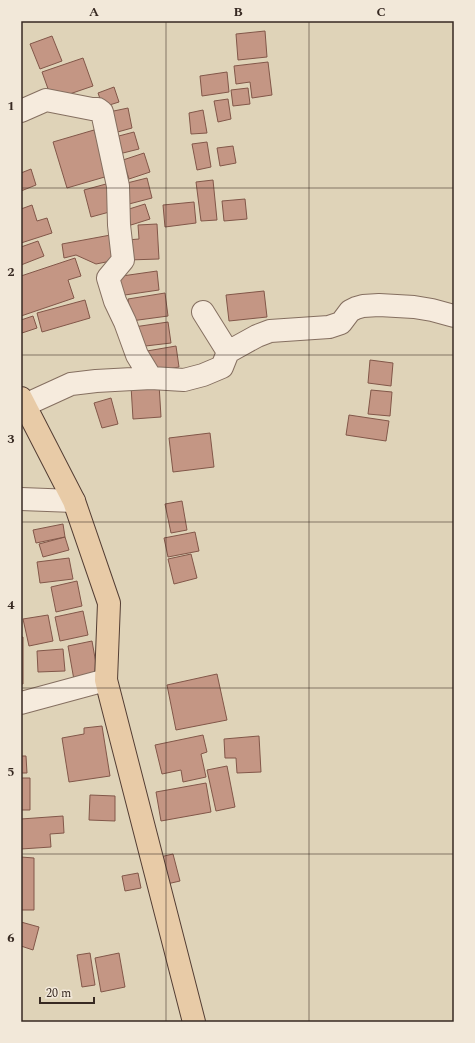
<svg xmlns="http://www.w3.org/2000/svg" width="475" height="1043" font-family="Spectral,serif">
<rect width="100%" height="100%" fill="#eadcca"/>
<!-- farmland -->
<path fill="#dfd3b8" d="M21,21H454V1022H21Z"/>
<!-- building -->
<path fill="#c49684" stroke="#825749" d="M265,31L267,57L238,60L236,34Z
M52,36L62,61L40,69L30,44Z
M83,58L93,86L52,100L42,72Z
M268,62L272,95L252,98L250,82L236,84L234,66Z
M227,72L229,92L202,96L200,76Z
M114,87L119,102L103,107L98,93Z
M248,88L250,104L233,106L231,90Z
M228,99L231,119L218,122L214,101Z
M128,108L132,128L114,133L109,112Z
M203,110L207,133L191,134L189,113Z
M94,130L108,176L67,188L53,142Z
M134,132L139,149L119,154L115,137Z
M207,142L211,167L197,170L192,144Z
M233,146L236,163L220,166L217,148Z
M144,153L150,172L129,179L123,160Z
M31,169L36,185L21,191V173Z
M147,178L152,198L129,204L123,184Z
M213,180L217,220L201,221L196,182Z
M106,184L113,211L91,217L84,190Z
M245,199L247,219L224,221L222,201Z
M194,202L196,223L165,227L163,205Z
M145,204L150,219L131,225L126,210Z
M32,205L37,221L47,218L52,233L21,243V209Z
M157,224L159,259L128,260L127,240L139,239L138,225Z
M116,234L121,259L96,264L76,255L64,258L62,244Z
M38,241L44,256L21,265V247Z
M75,258L81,276L68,280L74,298L21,316V276Z
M157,271L159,290L118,296L115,277Z
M264,291L267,317L229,321L226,295Z
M165,293L168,316L131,321L128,299Z
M85,300L90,318L42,332L37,313Z
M33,316L37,328L22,333L21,330V320Z
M168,322L171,343L137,347L134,327Z
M176,346L179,367L151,372L147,351Z
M370,360L393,363L391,386L368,383Z
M159,384L161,417L133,419L131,386Z
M371,390L392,392L390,416L368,414Z
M111,398L118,424L102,428L94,403Z
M349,415L389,421L386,441L346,435Z
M210,433L214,467L173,472L169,438Z
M182,501L187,530L171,533L165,504Z
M63,524L65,537L36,543L33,530Z
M195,532L199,551L168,557L164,538Z
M65,537L69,550L43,557L39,544Z
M191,554L197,578L174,584L168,559Z
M69,558L73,579L40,583L37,562Z
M77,581L82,606L56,612L51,587Z
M83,611L88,635L60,641L55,617Z
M48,615L53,641L29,646L23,619Z
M21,637H23V684H21Z
M92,641L98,675L74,680L68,646Z
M63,649L65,671L38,672L37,651Z
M217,674L227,720L176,730L167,685Z
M102,726L110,776L69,782L62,738L84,734V728Z
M203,735L207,752L201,754L206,777L183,782L181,770L162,774L155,745Z
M259,736L261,772L237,773L236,758H225L224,739Z
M21,756H26L27,773H21Z
M227,766L235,807L216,811L207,770Z
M21,778H30V810H21Z
M206,783L211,812L161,821L156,792Z
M90,795L115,796V821L89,820Z
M63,816L64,833L50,834L51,847L21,849V819Z
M173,854L180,881L167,884L160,857Z
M21,857L34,858V910H21Z
M138,873L141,888L125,891L122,876Z
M21,922L39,927L33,950L21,946Z
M90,953L95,985L82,987L77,955Z
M119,953L125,987L101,992L95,958Z"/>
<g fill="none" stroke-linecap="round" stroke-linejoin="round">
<!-- minor casing -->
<g stroke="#856f60" stroke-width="24">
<path id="minor" d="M21,111L46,100L92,109H98L102,112L118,186L119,225L123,260L108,278L115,301L125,322L137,355L151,378
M203,312L228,352
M25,405L71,384L96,381L151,378L184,380L203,375L222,367L228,352L257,336L270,331L329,327L341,323L350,311L356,308L363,306L379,305L414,307L432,310L454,316
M21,499L74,501
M21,703L106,680"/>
</g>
<!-- major casing -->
<g stroke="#543e34" stroke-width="24">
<path id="major" d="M21,398L74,501L109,603L106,680L194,1022"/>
</g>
<!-- minor -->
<use href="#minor" stroke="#f6ebdd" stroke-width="22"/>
<!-- major -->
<use href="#major" stroke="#e8cba7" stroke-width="22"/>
</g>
<!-- grid -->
<path fill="none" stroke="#372922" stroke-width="1" stroke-opacity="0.55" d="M166,21V1022M309,21V1022M21,188H454M21,355H454M21,522H454M21,688H454M21,854H454"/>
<!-- border -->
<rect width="475" height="1043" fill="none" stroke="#f2e8d9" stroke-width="44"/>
<!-- scale -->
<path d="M40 997v6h54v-6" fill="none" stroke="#372922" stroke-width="2"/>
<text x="46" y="997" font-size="12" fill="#372922" stroke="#f2e8d9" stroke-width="3" paint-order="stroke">20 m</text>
<rect x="22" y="22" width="431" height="999" fill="none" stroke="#372922" stroke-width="1.5"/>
<g font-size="13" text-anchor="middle" font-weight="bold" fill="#372922">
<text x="94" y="16">A</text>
<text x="238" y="16">B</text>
<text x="381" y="16">C</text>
<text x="11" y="110">1</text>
<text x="11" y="276">2</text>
<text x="11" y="443">3</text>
<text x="11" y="609">4</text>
<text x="11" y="776">5</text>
<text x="11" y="942">6</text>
</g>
</svg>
